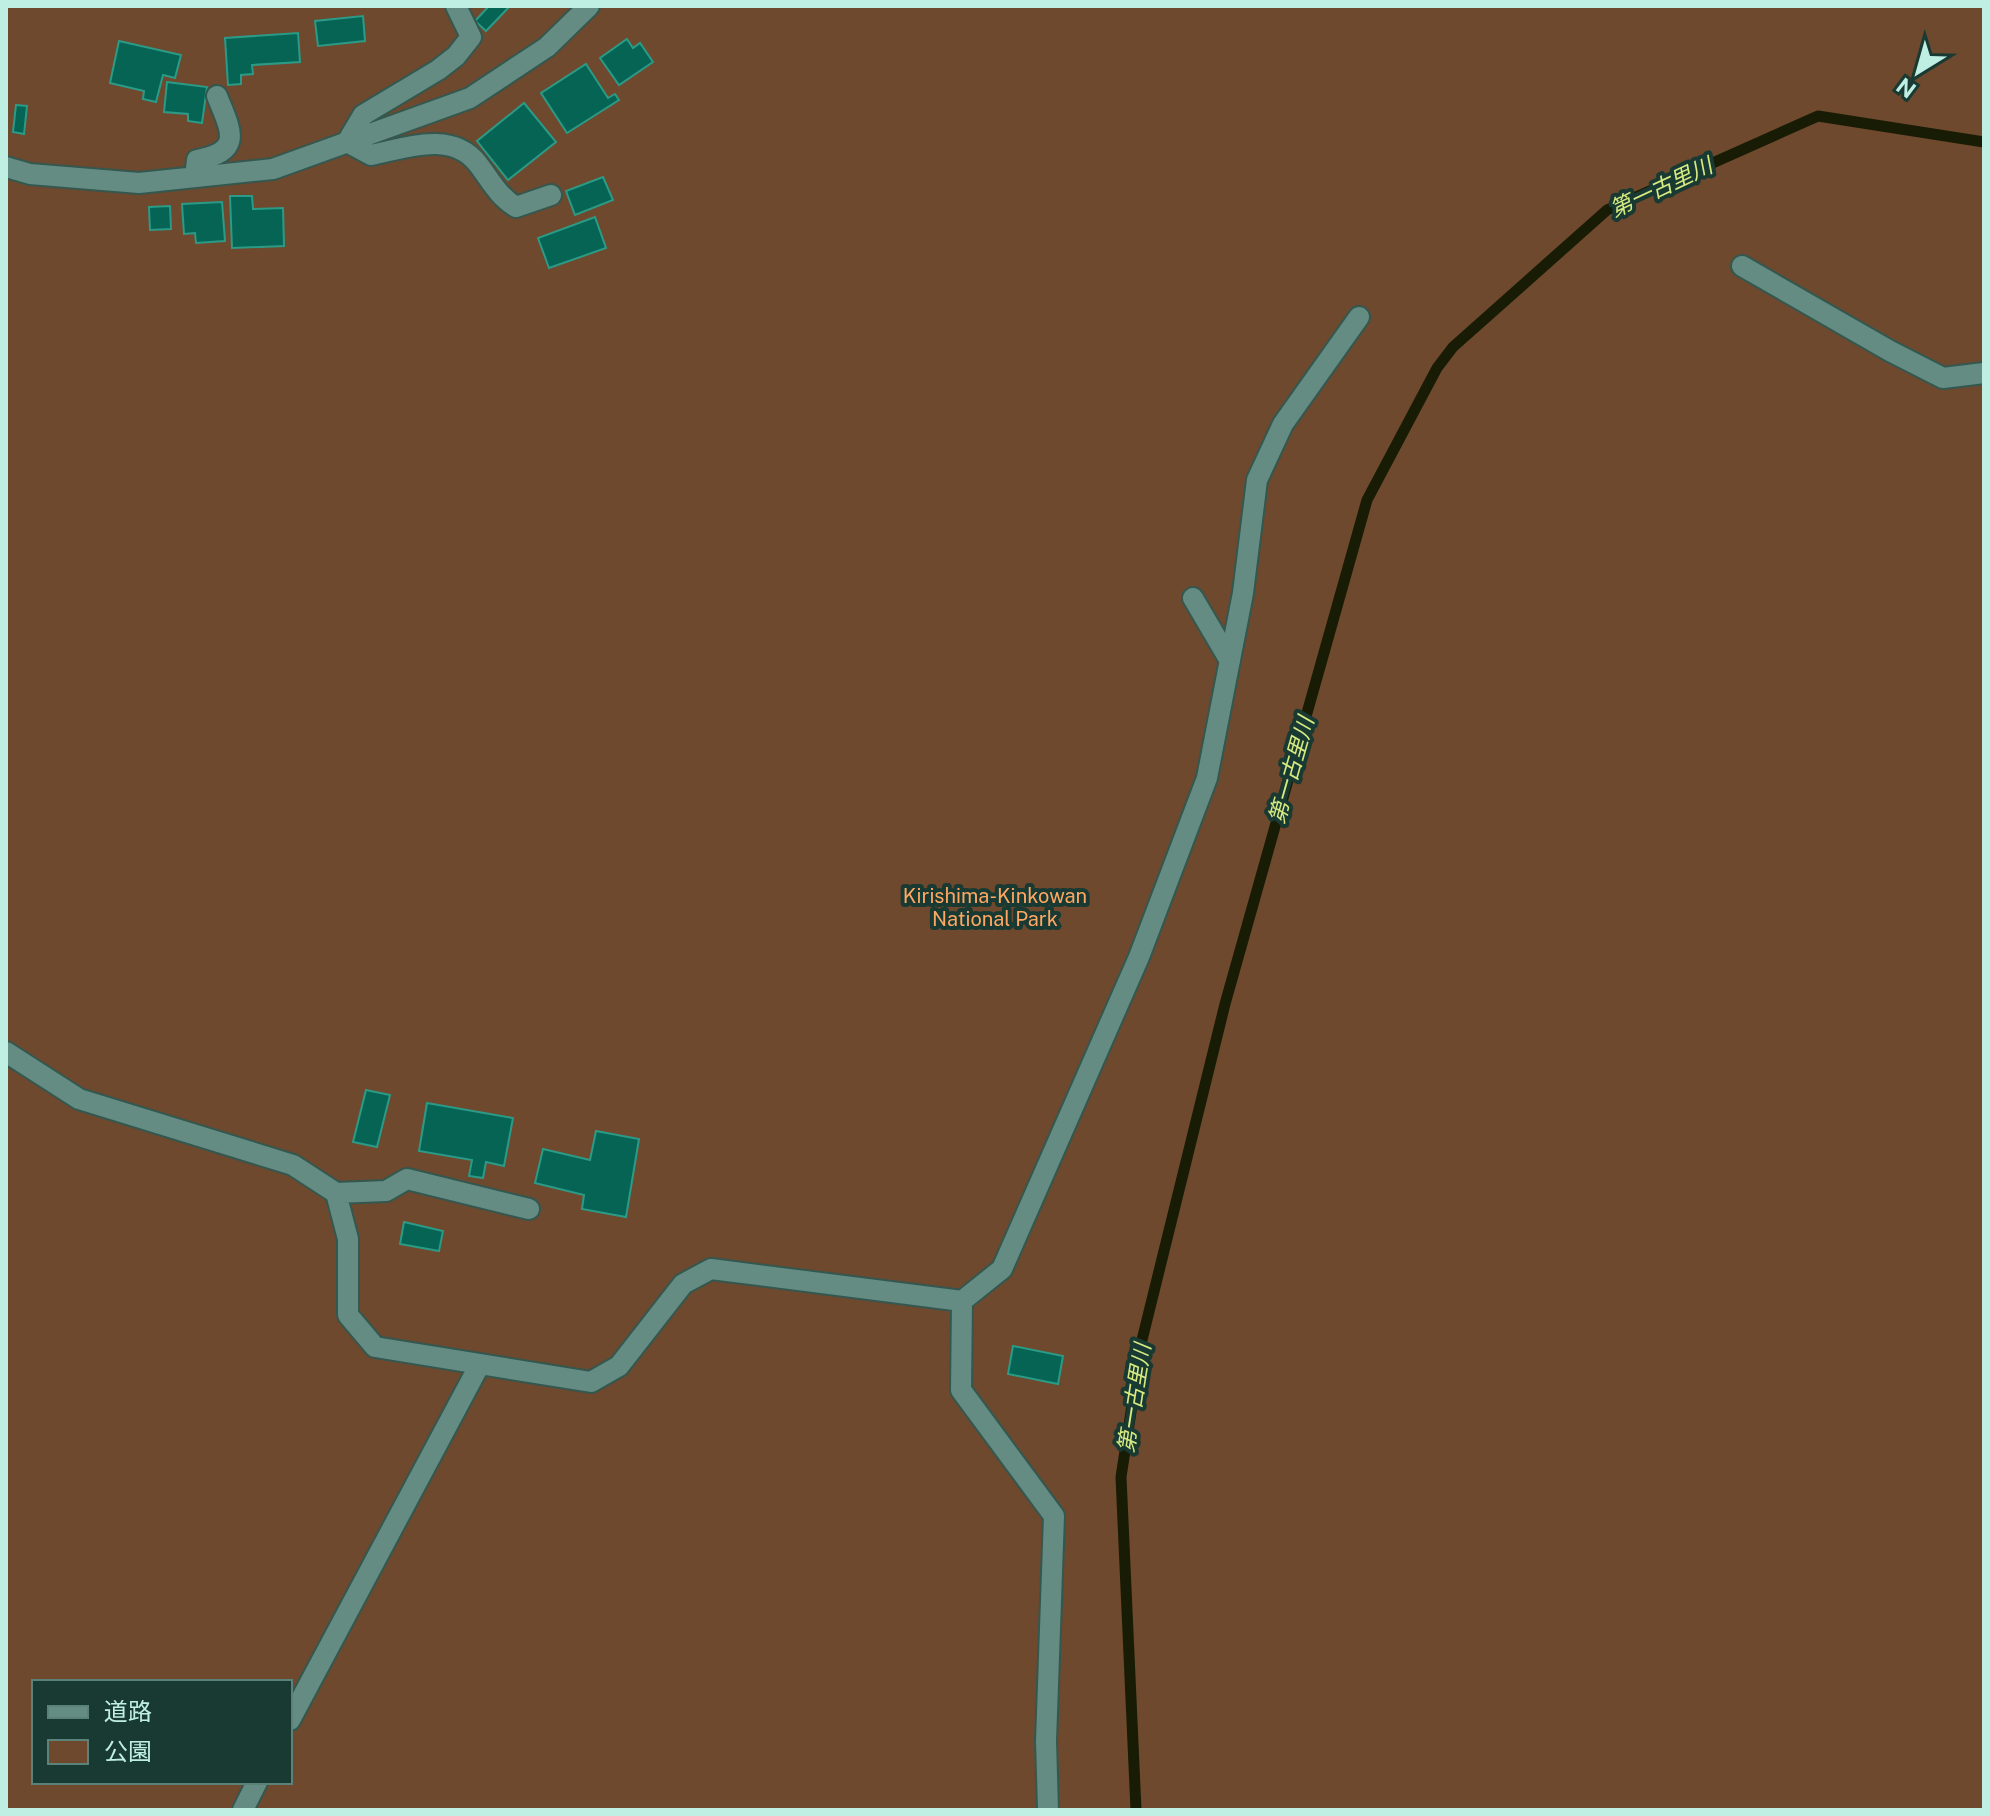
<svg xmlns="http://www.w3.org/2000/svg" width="1990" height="1816" font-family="'Public Sans','Noto Sans JP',sans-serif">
<rect width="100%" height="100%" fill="#193a33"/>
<!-- green -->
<path fill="#6e492d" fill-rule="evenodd" d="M6,6H1984V1810H6ZM34,1682H290V1782H34Z"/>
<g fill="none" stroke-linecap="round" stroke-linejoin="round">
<!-- stream -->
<path stroke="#181c04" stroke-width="11" d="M1136,1810L1121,1477L1142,1340L1225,1004L1367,500L1437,368L1453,347L1607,210L1818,116L1984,142"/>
</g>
<!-- building -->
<path fill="#066455" stroke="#2b9a86" stroke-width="2" d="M489,6H510L486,31L475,21Z
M363,16L365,41L318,46L315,21Z
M298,33L300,62L252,65L253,74L241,75V84L228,85L225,38Z
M627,39L633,48L640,43L653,62L619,85L600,58Z
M119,41L181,55L175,78L163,75L156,102L143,99L144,91L110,83Z
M586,64L608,98L615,94L619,100L567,133L541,93Z
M167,82L207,87L202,123L188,121V114L164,112Z
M524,103L556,142L508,180L477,141Z
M16,105L27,106L24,134L13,132Z
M603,177L613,200L575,215L566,191Z
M230,196H252L253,209L283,208L284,246L232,248Z
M222,202L225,241L196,243L195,233L184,234L182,204Z
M170,206L171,229L150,230L149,207Z
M595,217L606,248L549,268L538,238Z
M366,1090L390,1095L377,1147L353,1142Z
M427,1103L513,1118L504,1166L486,1162L483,1178L469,1176L472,1160L419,1151Z
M596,1131L639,1139L626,1217L582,1209L584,1195L535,1183L543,1149L590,1160Z
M404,1222L443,1231L439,1251L400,1244Z
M1013,1346L1063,1356L1058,1384L1008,1374Z"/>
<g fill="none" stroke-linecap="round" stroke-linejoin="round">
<!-- minor casing -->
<g stroke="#34574f" stroke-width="24">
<path id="minor" d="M456,6L471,37L456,56L438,70L363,115L347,142L371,155C406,148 452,130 478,164C491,181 498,196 516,207L551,195
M6,167L30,174L139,183L273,169L470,98L547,47L589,6
M195,177L197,160C244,151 231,131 217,96
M1742,266L1890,351L1943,378L1984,373
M1193,598L1230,661
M6,1052L79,1099L293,1165L336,1193L348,1239V1315L375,1347L591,1382L619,1366L683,1284L711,1269L962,1301L1002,1269L1139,957L1207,778L1243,593L1257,480L1283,424L1359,317
M336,1193L386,1191L407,1179L529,1209
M962,1301L961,1390L1054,1516L1046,1741L1048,1810
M290,1720L480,1364
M243,1810L257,1782"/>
</g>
<!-- minor -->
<use href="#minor" stroke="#648c82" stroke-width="20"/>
</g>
<g text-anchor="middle" stroke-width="8" stroke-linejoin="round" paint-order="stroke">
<!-- park labels -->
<g font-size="20" fill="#fea762" stroke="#193a33">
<text x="995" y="903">Kirishima-Kinkowan<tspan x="995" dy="23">National Park</tspan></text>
</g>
<!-- water labels -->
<g font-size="22" font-style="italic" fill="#d8eb81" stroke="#193a33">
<text transform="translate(1661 187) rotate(-25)" y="8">第一古里川</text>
<text transform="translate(1291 770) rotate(-74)" y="8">第一古里川</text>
<text transform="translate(1134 1398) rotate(-81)" y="8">第一古里川</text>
</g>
</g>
<!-- border -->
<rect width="1990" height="1816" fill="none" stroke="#bfeee2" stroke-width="16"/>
<!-- legend -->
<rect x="32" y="1680" width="260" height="104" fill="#193a33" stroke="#5b8279" stroke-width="2"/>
<rect x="48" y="1706" width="40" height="12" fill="#648c82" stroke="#5b8279" stroke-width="2"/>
<text x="104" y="1720" font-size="24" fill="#bfeee2">道路</text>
<rect x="48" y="1740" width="40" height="24" fill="#6e492d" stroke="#5b8279" stroke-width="2"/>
<text x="104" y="1760" font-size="24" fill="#bfeee2">公園</text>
<!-- north arrow -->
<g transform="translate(1918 72) rotate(217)" stroke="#193a33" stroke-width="6" paint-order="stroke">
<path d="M0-6L14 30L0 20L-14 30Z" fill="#bfeee2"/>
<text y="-12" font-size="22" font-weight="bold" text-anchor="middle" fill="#bfeee2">N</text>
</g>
</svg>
